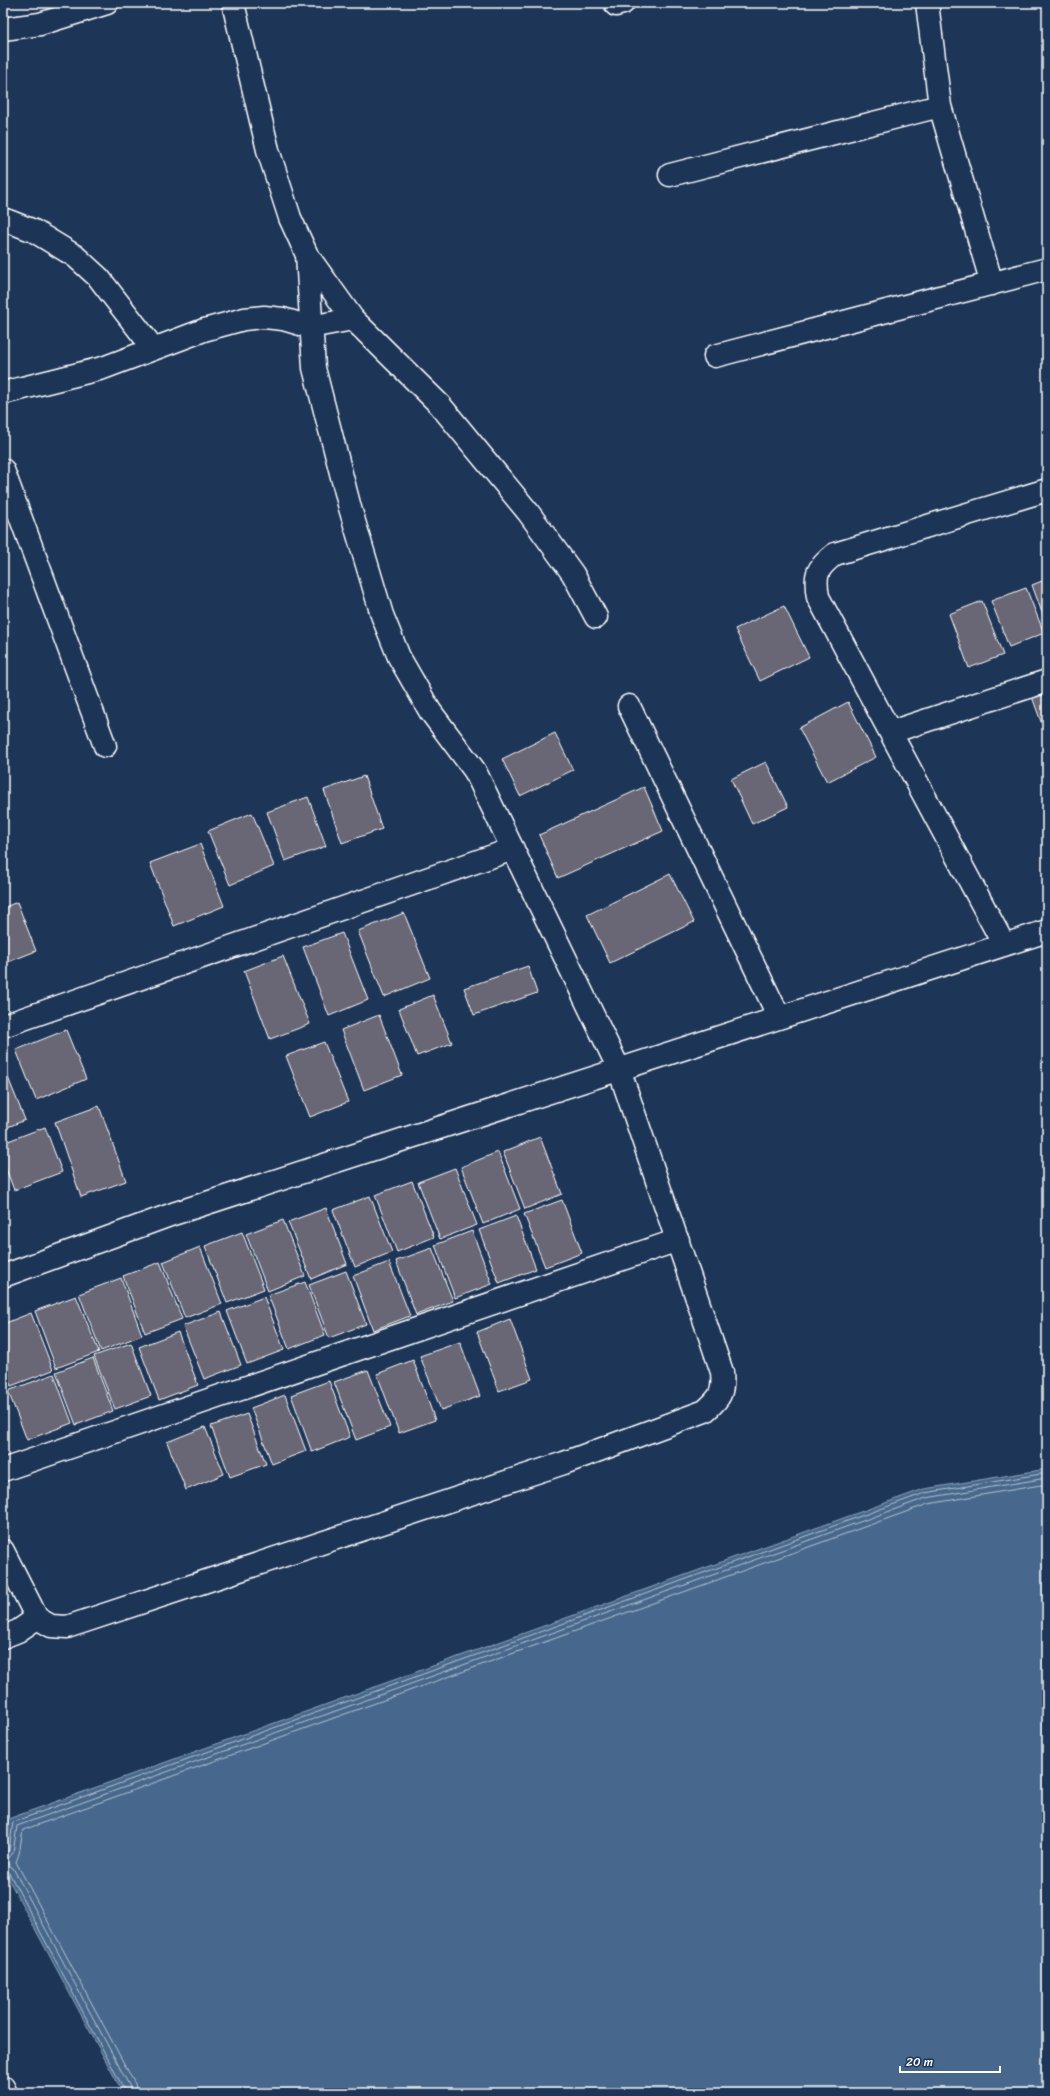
<svg xmlns="http://www.w3.org/2000/svg" width="1050" height="2096" font-family="Sriracha,sans-serif">
<rect width="100%" height="100%" fill="#1d3557"/>
<filter id="ink" filterUnits="userSpaceOnUse"><feTurbulence type="fractalNoise" baseFrequency=".025" numOctaves="2"/><feDisplacementMap in="SourceGraphic" scale="8" xChannelSelector="R" yChannelSelector="G"/><feConvolveMatrix kernelMatrix="1 2 1 2 8 2 1 2 1" color-interpolation-filters="sRGB"/></filter>
<g filter="url(#ink)">
<!-- water -->
<path fill="#46678c" stroke="#90a4ba" d="M1047,1469V2093H123L3,1869L8,1819L924,1489Z"/>
<g fill="none" stroke-linecap="round" stroke-linejoin="round">
<!-- shore -->
<path stroke="#b5c2d1" stroke-width="1" d="M3,1855L9,1851L13,1822L925,1493L1047,1473
M3,1868L8,1871L126,2093
M131,2093L130,2087L13,1868L5,1862L13,1853L17,1826L926,1498L1047,1478
M137,2093L135,2084L16,1862L19,1854L23,1830L928,1504L1047,1484"/>
</g>
<!-- building -->
<path fill="#696674" stroke="#fff" d="M1047,579V626L1032,585Z
M1026,588L1044,633L1009,647L991,601Z
M982,601L1003,655L969,668L949,614Z
M784,606L809,657L760,681L735,629Z
M1047,688V738L1031,694Z
M848,702L876,757L827,782L799,728Z
M555,733L573,770L520,796L502,759Z
M766,762L788,807L752,824L731,779Z
M364,776L382,829L342,843L324,790Z
M644,787L663,831L558,878L539,835Z
M308,797L326,846L285,861L267,812Z
M252,813L274,866L230,885L208,831Z
M200,844L224,906L174,926L150,863Z
M670,874L694,922L610,963L587,915Z
M17,902L36,951L3,964V908Z
M404,913L430,978L384,997L358,931Z
M342,933L368,1000L329,1016L303,947Z
M283,956L310,1024L270,1039L244,971Z
M528,966L537,993L474,1015L464,988Z
M433,995L452,1043L417,1056L399,1009Z
M379,1015L402,1075L364,1090L341,1030Z
M66,1030L86,1079L36,1100L16,1050Z
M324,1042L348,1102L310,1117L286,1056Z
M5,1070L25,1120L3,1129V1071Z
M99,1106L126,1181L81,1197L55,1122Z
M45,1127L62,1172L14,1190L3,1161V1143Z
M540,1137L562,1194L525,1209L503,1152Z
M498,1152L520,1209L483,1224L461,1167Z
M455,1168L477,1225L440,1239L418,1182Z
M412,1181L434,1237L397,1252L375,1195Z
M370,1196L392,1252L355,1267L333,1210Z
M562,1200L582,1253L545,1267L524,1214Z
M326,1208L347,1264L311,1279L288,1222Z
M516,1216L536,1269L499,1283L479,1230Z
M283,1220L305,1276L268,1291L246,1234Z
M472,1231L492,1284L455,1298L435,1245Z
M242,1232L264,1289L227,1303L205,1246Z
M200,1247L222,1304L185,1318L163,1262Z
M432,1248L453,1301L416,1315L396,1261Z
M160,1262L182,1319L145,1333L123,1276Z
M389,1262L410,1316L373,1330L353,1276Z
M346,1271L366,1324L329,1338L309,1285Z
M121,1278L142,1335L101,1351L79,1294Z
M305,1282L325,1335L289,1349L268,1295Z
M76,1296L99,1352L56,1368L35,1311Z
M264,1297L284,1350L247,1364L227,1311Z
M221,1312L241,1365L204,1379L183,1326Z
M31,1313L53,1370L11,1386L3,1365V1324Z
M510,1319L532,1379L499,1391L477,1332Z
M178,1332L198,1385L159,1400L139,1347Z
M460,1342L480,1396L441,1410L420,1356Z
M131,1343L151,1396L115,1409L94,1356Z
M93,1358L113,1411L76,1425L56,1372Z
M413,1360L435,1420L399,1433L377,1374Z
M368,1370L390,1427L356,1440L334,1382Z
M54,1374L72,1423L27,1440L8,1391Z
M329,1381L350,1437L312,1452L291,1395Z
M285,1395L306,1451L272,1464L251,1408Z
M247,1414L266,1464L230,1477L211,1426Z
M205,1427L224,1474L186,1490L167,1442Z"/>
<g fill="none" stroke-linecap="round" stroke-linejoin="round">
<!-- street casing -->
<g stroke="#fff" stroke-width="25">
<path id="street" d="M233,3L268,150L290,218L307,255L353,319L440,405L528,512L573,574L596,617
M927,3L940,106L992,284
M616,5L623,3
M3,29L40,24L107,3
M670,175L940,106
M3,219L34,231L75,256L99,278L153,348
M715,356L1047,269
M3,393L103,368L204,330L244,319L264,317L283,319L310,327L353,319
M3,470L105,746
M629,706L779,1017
M891,732L1047,681
M1004,945L818,597C814,574 817,568 835,554L1047,490
M3,1026L513,849
M3,1276L173,1214L1047,931
M3,1470L678,1240
M3,1551L37,1618L51,1626L67,1627L564,1463L705,1411C720,1398 724,1393 722,1372L619,1069L475,771L430,711L399,657L382,615L350,508L314,368L307,255
M3,1637L18,1631L37,1618
M3,2087L6,2093"/>
</g>
<!-- street -->
<use href="#street" stroke="#1d3557" stroke-width="22"/>
</g>
</g>
<!-- margin -->
<rect width="1050" height="2096" fill="none" stroke="#1d3557" stroke-width="16"/>
<rect x="8" y="8" width="1034" height="2080" fill="none" stroke="#fff" stroke-width="1.5" filter="url(#ink)"/>
<!-- scale -->
<path d="M900 2066v6h100v-6" fill="none" stroke="#ffffff" stroke-width="2"/>
<text x="906" y="2066" font-size="12" fill="#ffffff" stroke="#1d3557" stroke-width="3" paint-order="stroke">20 m</text>
</svg>
